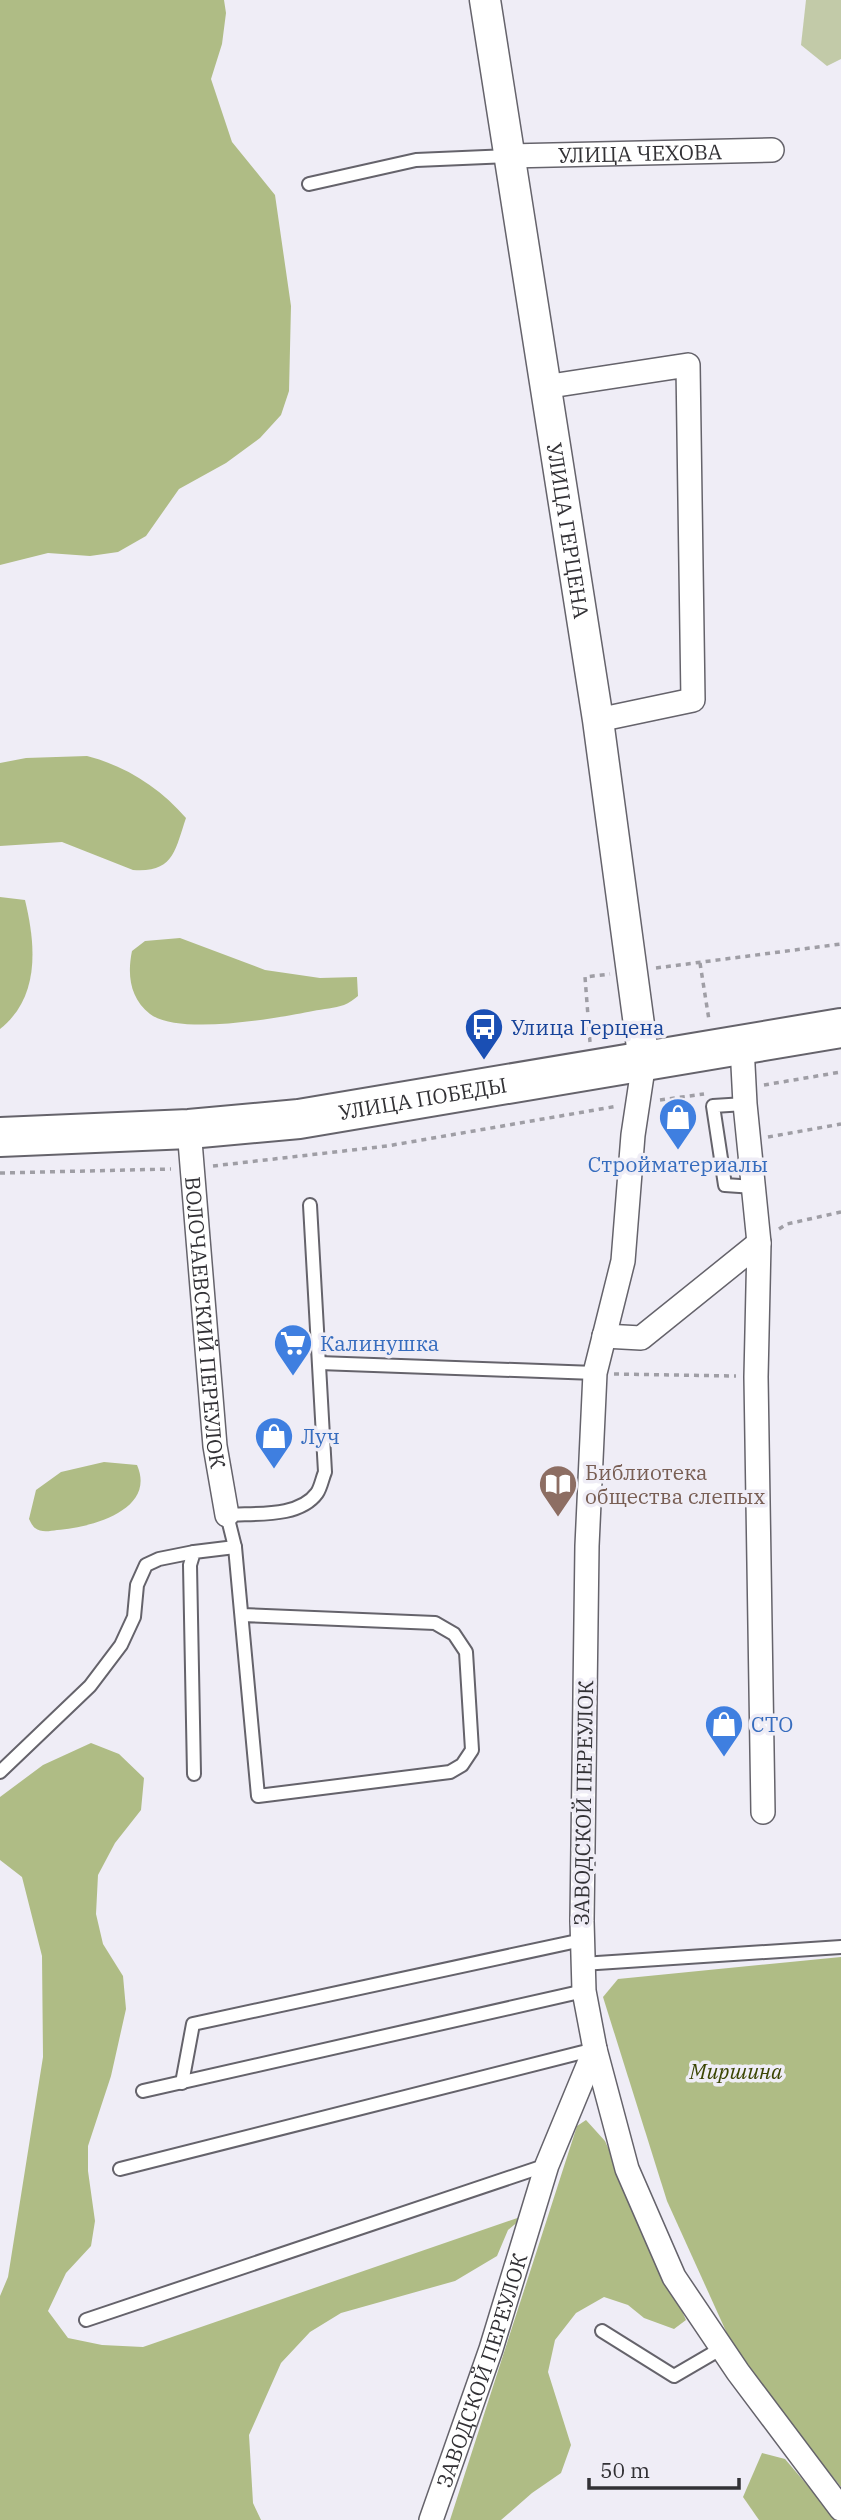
<svg xmlns="http://www.w3.org/2000/svg" width="841" height="2520" font-family="'IBM Plex Serif',serif">
  <style>
    .green { fill: #c2caa8 }
    .forest { fill: #afbc85 }
    .lines { fill: none; stroke-linecap: round; stroke-linejoin: round }
    .service-casing { stroke: #65636b; stroke-width: 16 }
    .minor-casing { stroke: #65636b; stroke-width: 26 }
    .tertiary-casing { stroke: #65636b; stroke-width: 33 }
    .trunk-casing { stroke: #65636b; stroke-width: 42 }
    .path { stroke: #9f9ea5; stroke-width: 3.5; stroke-dasharray: 5 5; stroke-linecap: butt }
    .service { stroke: #fff; stroke-width: 12 }
    .minor { stroke: #fff; stroke-width: 23 }
    .tertiary { stroke: #fff; stroke-width: 30 }
    .trunk { stroke: #fff; stroke-width: 38 }
    .labels { text-anchor: middle; dominant-baseline: central; stroke-width: 7; stroke-linejoin: round; paint-order: stroke }
    .street-label { font-size: 21px; fill: #323135; stroke: #efedf6 }
    .transit-label { font-size: 21px; fill: #164399; stroke: #efedf6; text-anchor: start }
    .shop-label { font-size: 21px; fill: #366cbe; stroke: #efedf6; text-anchor: start }
    .education-label { font-size: 21px; fill: #785e54; stroke: #efedf6; text-anchor: start }
    .park-label { font-size: 21px; font-style: italic; fill: #3a4402; stroke: #efedf6 }
  </style>
  <rect width="100%" height="100%" fill="#efedf6"/>
  <polygon class="green" points="806,0 841,0 841,59 827,66 801,45"/>
  <g class="forest">
    <polygon points="0,0 224,0 226,13 222,44 211,79 232,142 275,195 291,306 289,391 281,415 260,438 226,463 179,489 146,536 118,552 90,556 48,553 0,565"/>
    <path d="M87 756C126 766 160 788 186 818 175 850 174 873 133 870L62 842 0 846V763L26 758Z"/>
    <path d="M0 897 25 900C36 946 40 997 0 1029Z"/>
    <path d="M180 938 265 970 320 978 357 977 358 996C354 999 349 1003 344 1005 335 1008 323 1009 313 1011 277 1018 180 1036 150 1014 130 998 127 975 132 951L145 941Z"/>
    <path d="M104 1462 137 1465C157 1511 89 1528 57 1530 50 1531 41 1533 35 1528 33 1527 30 1521 29 1519L36 1490 61 1472Z"/>
    <polygon points="91,1743 119,1754 144,1778 141,1810 115,1843 98,1875 96,1914 103,1944 123,1976 126,2009 111,2076 88,2146 88,2171 95,2221 91,2246 66,2273 48,2311 68,2338 102,2345 143,2347 526,2215 508,2230 497,2256 455,2281 341,2313 310,2332 281,2363 249,2435 253,2503 261,2520 0,2520 0,2296 8,2277 43,2057 42,1956 22,1877 0,1860 0,1797 43,1765"/>
    <polygon points="841,1957 841,2487 739,2360 667,2201 603,1997 618,1979"/>
    <polygon points="586,2120 605,2141 686,2320 674,2329 644,2318 628,2305 604,2297 576,2313 555,2340 548,2372 571,2445 561,2473 532,2493 501,2520 450,2520 577,2126"/>
    <polygon points="762,2453 785,2459 837,2520 759,2520 743,2497"/>
  </g>
  <g class="lines">
    <g class="service-casing">
      <g id="service">
        <polyline points="309,184 416,160 509,156"/>
        <polyline points="745,1104 713,1106 725,1185 754,1187"/>
        <polyline points="319,1363 595,1373"/>
        <path d="M242 1615 435 1623 454 1634 466 1652 472 1750 462 1765 450 1772 258 1796 235 1547 227 1515C255 1513 299 1518 317 1493 321 1487 322 1479 325 1472L310 1205"/>
        <polyline points="0,1772 90,1686 121,1645 134,1617 137,1585 146,1565 159,1559 194,1552"/>
        <polyline points="194,1774 190,1565 194,1552 235,1547"/>
        <polyline points="582,1964 841,1947"/>
        <polyline points="182,2083 193,2024 582,1940"/>
        <polyline points="143,2091 584,1991"/>
        <polyline points="120,2169 595,2049"/>
        <polyline points="86,2320 547,2165"/>
        <polyline points="602,2331 674,2376 722,2348"/>
      </g>
    </g>
    <g class="minor-casing">
      <g id="minor">
        <path id="s1" d="M509 156 772 150"/>
        <polyline points="544,387 688,365 693,700 598,720"/>
        <polyline points="742,1046 745,1104 759,1243 756,1377 763,1812"/>
        <polyline points="644,1062 633,1135 623,1261 595,1373 587,1546 582,1921 584,1991 595,2049 627,2169 674,2277 738,2372 841,2509"/>
        <path id="s2" d="M189 1129 215 1446 227 1515"/>
        <polyline points="604,1336 641,1338 759,1243"/>
        <path id="s3" d="M431 2520 491 2349 547 2165 595 2049"/>
      </g>
    </g>
    <g class="tertiary-casing">
      <g id="tertiary">
        <path id="s4" d="M485 0 598 720 644 1062"/>
      </g>
    </g>
    <g class="trunk-casing">
      <g id="trunk">
        <path id="s5" d="M0 1137 189 1129 299 1119 841 1028"/>
      </g>
    </g>
    <g class="path">
      <polyline points="700,963 709,1020"/>
      <polyline points="656,968 841,944"/>
      <polyline points="590,1042 585,977 610,974"/>
      <polyline points="764,1085 841,1072"/>
      <polyline points="660,1100 704,1094"/>
      <polyline points="768,1137 841,1124"/>
      <polyline points="213,1166 387,1146 618,1106"/>
      <polyline points="0,1173 171,1169"/>
      <polyline points="779,1229 787,1224 841,1212"/>
      <polyline points="614,1374 736,1376"/>
    </g>
    <use href="#service" class="service"/>
    <use href="#minor" class="minor"/>
    <use href="#tertiary" class="tertiary"/>
    <use href="#trunk" class="trunk"/>
  </g>
  <defs>
    <g id="bus-pin" transform="scale(2.0125)"><path d="M0 17L-7.5 6A9.5 9.5 0 1 1 7.5 6Z" fill="#1a4fb4" stroke="#efedf6"/><path d="M-5-6H5V4H4V6H2V4H-2V6H-4V4H-5ZM-3.5-4V0h7V-4ZM-3.5 1.2v1.5H-2V1.2ZM2 1.2v1.5H3.5V1.2Z" fill="#fff"/></g>
    <g id="shop-pin" transform="scale(2.0125)"><path d="M0 17L-7.5 6A9.5 9.5 0 1 1 7.5 6Z" fill="#3f7fe0" stroke="#efedf6"/><path d="M-5-2.5h2.3a2.7 3.5 0 0 1 5.4 0H5L5.5 6h-11ZM-1.5-2.5h3a1.5 2.3 0 0 0-3 0Z" fill="#fff"/></g>
    <g id="supermarket-pin" transform="scale(2.0125)"><path d="M0 17L-7.5 6A9.5 9.5 0 1 1 7.5 6Z" fill="#3f7fe0" stroke="#efedf6"/><path d="M-6-5.5h2.5l.6 2H6L4.5 2H-2.5L-4.4-4H-6ZM-1.5 3.2a1.3 1.3 0 1 0 .1 0ZM3 3.2a1.3 1.3 0 1 0 .1 0Z" fill="#fff"/></g>
    <g id="library-pin" transform="scale(2.0125)"><path d="M0 17L-7.5 6A9.5 9.5 0 1 1 7.5 6Z" fill="#8d6e63" stroke="#efedf6"/><path d="M-6-4Q-3-5.5-.7-3.5V5Q-3 3-6 4ZM6-4Q3-5.5 .7-3.5V5Q3 3 6 4Z" fill="#fff"/></g>
  </defs>
  <g fill-rule="evenodd">
    <use href="#bus-pin" x="484" y="1027"/>
    <use href="#shop-pin" x="678" y="1117"/>
    <use href="#supermarket-pin" x="293" y="1343"/>
    <use href="#shop-pin" x="274" y="1436"/>
    <use href="#library-pin" x="558" y="1484"/>
    <use href="#shop-pin" x="724" y="1724"/>
  </g>
  <g class="labels">
    <g class="street-label">
      <text stroke="none"><textPath href="#s1" startOffset="131">УЛИЦА ЧЕХОВА</textPath></text>
      <text stroke="none"><textPath href="#s4" startOffset="537">УЛИЦА ГЕРЦЕНА</textPath></text>
      <text stroke="none"><textPath href="#s5" startOffset="425">УЛИЦА ПОБЕДЫ</textPath></text>
      <text stroke="none"><textPath href="#s2" startOffset="194">ВОЛОЧАЕВСКИЙ ПЕРЕУЛОК</textPath></text>
      <text transform="translate(583 1803) rotate(-89)">ЗАВОДСКОЙ ПЕРЕУЛОК</text>
      <text stroke="none"><textPath href="#s3" startOffset="158">ЗАВОДСКОЙ ПЕРЕУЛОК</textPath></text>
    </g>
    <g class="transit-label">
      <text x="511" y="1027">Улица Герцена</text>
    </g>
    <g class="shop-label">
      <text x="678" y="1164" text-anchor="middle">Стройматериалы</text>
      <text x="320" y="1343">Калинушка</text>
      <text x="301" y="1436">Луч</text>
      <text x="751" y="1724">СТО</text>
    </g>
    <g class="education-label">
      <text x="585" y="1472">Библиотека<tspan x="585" dy="24">общества слепых</tspan></text>
    </g>
    <g class="park-label">
      <text x="736" y="2071">Миршина</text>
    </g>
  </g>
  <path d="M589 2478v10h150v-10" fill="none" stroke="#323135" stroke-width="3.5"/>
  <text x="600" y="2478" font-size="21" fill="#323135" stroke="#efedf6" stroke-width="5" paint-order="stroke">50 m</text>
</svg>
